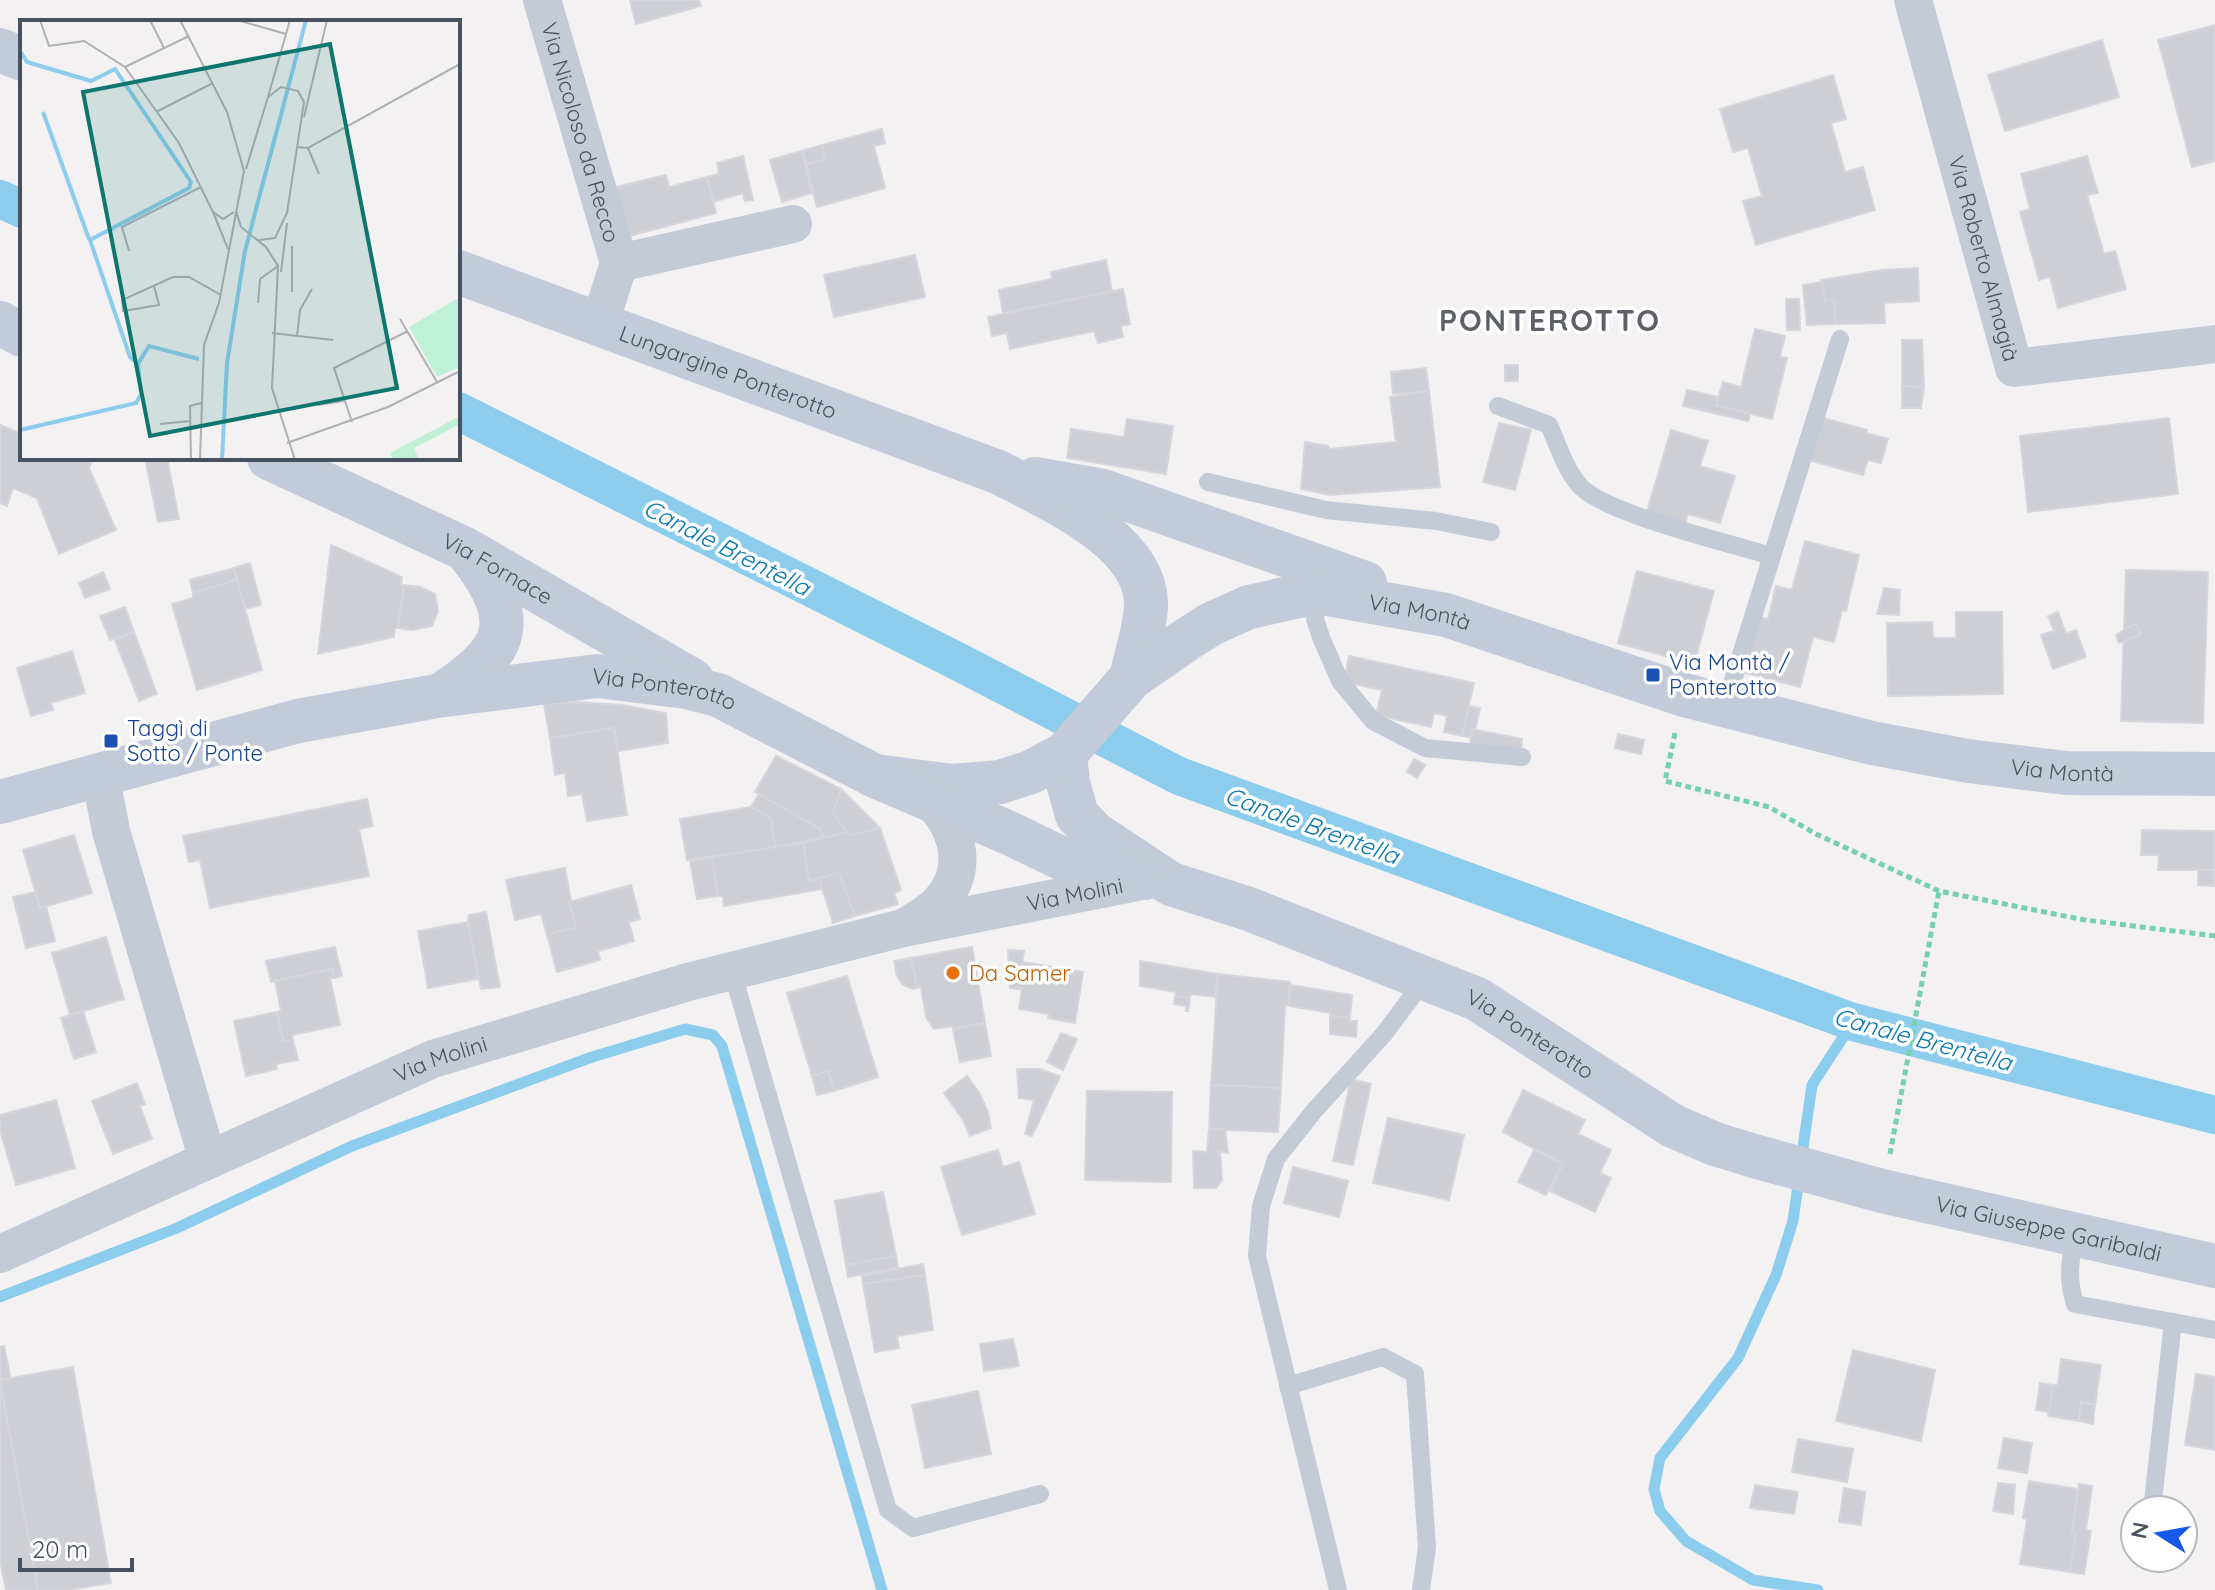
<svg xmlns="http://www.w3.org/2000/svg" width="2215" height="1590" font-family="Quicksand,sans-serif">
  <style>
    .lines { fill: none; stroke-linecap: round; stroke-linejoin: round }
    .stream { stroke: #8ccdee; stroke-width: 11 }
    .canal { stroke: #8ccdee; stroke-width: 38 }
    .building { fill: #cdcfd5; stroke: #d5d6dc; stroke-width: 2 }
    .path { stroke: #76cfaf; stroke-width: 5; stroke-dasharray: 6 4; stroke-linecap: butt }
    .lane { stroke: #c4cbd6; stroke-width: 18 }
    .street { stroke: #c4cbd6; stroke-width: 38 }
    .secondary { stroke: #c3cbda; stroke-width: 44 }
    .transit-dot { fill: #1a4fb4; stroke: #fff; stroke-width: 3 }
    .food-dot { fill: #e8710a; stroke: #fff; stroke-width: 3 }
    .labels { text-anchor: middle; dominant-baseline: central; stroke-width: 7; stroke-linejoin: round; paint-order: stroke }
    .street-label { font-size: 22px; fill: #48515f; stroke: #fff }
    .transit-label { font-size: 22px; fill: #164399; stroke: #fff; text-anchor: start }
    .food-label { font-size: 22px; fill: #c56008; stroke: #fff; text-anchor: start }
    .water-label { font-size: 24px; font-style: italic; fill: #0a79b0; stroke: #fff }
    .district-label { font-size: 30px; font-weight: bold; letter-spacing: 2px; fill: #5d6066; stroke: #fff }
    .inset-river { fill: none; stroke: #8ccdee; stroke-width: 4 }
    .inset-road { fill: none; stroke: #afb1b7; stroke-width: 2 }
    .view { fill: #0f766e; fill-opacity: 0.15; stroke: #0f766e; stroke-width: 4 }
    .inset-edge { fill: none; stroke: #48515f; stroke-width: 4 }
  </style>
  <rect width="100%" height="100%" fill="#f3f1f1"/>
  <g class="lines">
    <g class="stream">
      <polyline points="1801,1161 1812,1085 1853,1022"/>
      <polyline points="1799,1178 1793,1221 1776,1275 1738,1358 1660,1458 1654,1489 1660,1511 1686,1541 1753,1580 1818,1590"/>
      <polyline points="0,1297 177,1228 352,1146 592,1057 685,1029 713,1035 722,1046 882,1590"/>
    </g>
    <g class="canal">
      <polyline points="0,199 22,209"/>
      <polyline points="458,411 951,658 1179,776 1853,1022 2215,1115"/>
    </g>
  </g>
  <g class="building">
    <polygon points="630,0 699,0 701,6 636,24"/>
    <polygon points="2215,25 2215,161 2192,167 2158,40"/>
    <polygon points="2102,40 2119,97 2005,131 1988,75"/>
    <polygon points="1833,75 1846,119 1831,123 1845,172 1863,167 1875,210 1756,245 1743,201 1762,196 1748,148 1733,152 1720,109"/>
    <polygon points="882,129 885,143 874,146 885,188 817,207 806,164 825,159 822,145"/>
    <polygon points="822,145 825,159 806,164 802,151"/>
    <polygon points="802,151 812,193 782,202 770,160"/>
    <polygon points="743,156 753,200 745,201 743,193 713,202 707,177 719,174 717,163"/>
    <polygon points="2087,156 2098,193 2087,195 2104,254 2115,251 2126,289 2058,308 2050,277 2039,280 2020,212 2030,209 2021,174"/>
    <polygon points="666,175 669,187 707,177 716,213 622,238 607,189"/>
    <polygon points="915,255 925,297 834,317 824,275"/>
    <polygon points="1106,260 1112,291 1003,313 999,290 1052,279 1051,272"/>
    <polygon points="1918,268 1919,301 1884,303 1885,323 1835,324 1834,300 1825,301 1821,280 1882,270"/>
    <polygon points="1822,282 1825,301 1834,300 1835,324 1807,325 1803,285"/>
    <polygon points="1123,289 1130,324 1121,326 1123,337 1098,343 1094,331 1010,349 1007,333 992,336 988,317"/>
    <polygon points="1786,299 1799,299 1800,330 1787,330"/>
    <polygon points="1755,329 1785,336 1780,357 1787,358 1772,419 1716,405 1723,382 1741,387"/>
    <polygon points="1902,340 1922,340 1924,387 1902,386"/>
    <rect x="1505" y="365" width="13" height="16"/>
    <polygon points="1426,368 1429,391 1393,394 1391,372"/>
    <polygon points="1902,386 1924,387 1921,408 1902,408"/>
    <polygon points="1687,390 1718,397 1716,405 1750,414 1748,421 1683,406"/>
    <polygon points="1429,391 1440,487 1330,495 1301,489 1305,442 1328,446 1329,449 1396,442 1390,397"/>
    <polygon points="1820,417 1867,430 1866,433 1888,439 1881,463 1868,460 1863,475 1808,460"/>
    <polygon points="2169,418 2178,494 2028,512 2020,436"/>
    <polygon points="1127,419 1173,426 1166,474 1067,458 1071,429 1124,437"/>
    <polygon points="1499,423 1531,430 1515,490 1483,482"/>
    <polygon points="0,425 22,434 22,458 79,458 91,463 89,468 116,530 59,554 37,498 13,488 7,506 0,503"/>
    <polygon points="1671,430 1708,441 1700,466 1735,476 1720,523 1688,514 1684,527 1646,515"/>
    <polygon points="145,458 167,458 179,519 158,522"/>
    <polygon points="1805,541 1859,555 1846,611 1842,610 1834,642 1813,637 1800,687 1746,673 1760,617 1768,619 1776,586 1792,590"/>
    <polygon points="331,545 402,577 401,585 404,585 398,628 395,628 394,637 318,654"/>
    <polygon points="250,563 261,605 245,609 234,568"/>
    <polygon points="234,568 237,580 193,593 190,580"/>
    <polygon points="2126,570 2208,572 2203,723 2121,721"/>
    <polygon points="1637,571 1714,591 1694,664 1618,643"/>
    <polygon points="103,572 110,589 85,598 79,583"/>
    <polygon points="237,580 262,670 197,690 172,604 193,598 193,593"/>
    <polygon points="404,585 420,587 435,594 438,611 432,626 413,630 398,628"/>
    <polygon points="1884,588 1900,590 1899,615 1877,614"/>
    <polygon points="125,607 134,632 110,640 100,616"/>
    <polygon points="1956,612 2002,612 2003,694 1888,696 1887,623 1932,622 1933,638 1956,638"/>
    <polygon points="2058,612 2066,634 2076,630 2086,657 2053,669 2041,635 2054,631 2048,616"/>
    <polygon points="2136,623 2140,635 2119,643 2116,635"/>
    <polygon points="134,632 157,694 139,701 115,640"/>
    <polygon points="72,651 85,693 51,703 53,710 31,716 17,668"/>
    <polygon points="1349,656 1474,683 1462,736 1444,732 1447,716 1434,713 1431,727 1376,715 1382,690 1344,682"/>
    <polygon points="576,702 622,705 666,713 668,743 618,751 614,728 550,738 544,704"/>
    <polygon points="1469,706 1480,708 1475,731 1472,729 1470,737 1462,736"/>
    <polygon points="614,728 627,815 587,821 582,794 568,796 565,773 555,775 550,738"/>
    <polygon points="1472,729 1522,739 1521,754 1470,746"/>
    <polygon points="1618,734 1644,740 1641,754 1615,748"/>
    <polygon points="776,756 841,789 833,813 847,832 823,838 820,829 755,792"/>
    <polygon points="1414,759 1425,765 1417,778 1407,772"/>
    <polygon points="841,789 880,828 850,835 850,832 847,832 833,813"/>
    <polygon points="759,794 820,829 823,838 775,847 771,818 751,807"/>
    <polygon points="367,799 373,826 359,829 369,876 210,908 200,860 189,862 183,836"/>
    <polygon points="751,807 771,818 775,847 687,860 680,819"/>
    <polygon points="880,828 901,890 894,893 898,904 855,916 839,873 809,881 803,843 847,832 850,832 850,835"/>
    <polygon points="2142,830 2215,831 2214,870 2158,870 2159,855 2141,855"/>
    <polygon points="74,835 92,893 40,908 23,850"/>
    <polygon points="803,843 809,881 819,878 822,889 724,906 723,896 718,896 712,857"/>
    <polygon points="712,857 718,896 697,899 690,861"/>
    <polygon points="565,868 576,927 547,935 541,914 515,920 506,880"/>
    <polygon points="2198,870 2214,870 2214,886 2198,885"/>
    <polygon points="839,873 855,916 833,923 819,878"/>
    <polygon points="631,885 640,919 629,922 634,941 598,951 600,960 557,972 547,935 576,927 569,902"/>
    <polygon points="35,892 40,908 46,906 55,941 26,948 13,897"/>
    <polygon points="486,912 500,987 481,989 468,922 469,915"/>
    <polygon points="468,922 478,979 428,988 418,931"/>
    <polygon points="106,937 124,999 70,1015 52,953"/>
    <polygon points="335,947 342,976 334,978 332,969 271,982 266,961"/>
    <polygon points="972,947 985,1023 953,1029 952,1026 934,1029 926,1017 921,987 917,988 911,958"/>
    <polygon points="1008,950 1024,951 1018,989 1010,988"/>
    <polygon points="911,958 917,988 913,989 903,985 897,976 894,961"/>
    <polygon points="1140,961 1218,974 1215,997 1191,994 1190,998 1175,996 1176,992 1140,986"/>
    <polygon points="1023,962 1083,972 1075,1023 1048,1018 1049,1014 1019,1009 1022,989 1018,989"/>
    <polygon points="332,969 334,978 330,978 340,1025 292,1035 293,1040 283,1042 277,1012 281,1011 275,981"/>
    <polygon points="1218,974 1290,982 1289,1006 1285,1005 1281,1088 1211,1085"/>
    <polygon points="847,976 878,1077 834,1091 828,1071 812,1076 787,993"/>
    <polygon points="1290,985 1352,995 1350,1018 1330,1016 1331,1013 1289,1006"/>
    <polygon points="1175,996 1190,998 1188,1011 1186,1011 1186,1006 1174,1004"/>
    <polygon points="83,1011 96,1052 74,1059 61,1018"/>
    <polygon points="277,1012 283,1042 293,1040 298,1060 276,1064 277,1069 246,1076 234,1021"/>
    <polygon points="1330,1016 1350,1018 1350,1021 1357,1021 1356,1037 1330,1034"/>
    <polygon points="985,1023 991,1056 960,1062 953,1029"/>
    <polygon points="1061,1033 1077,1039 1063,1070 1047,1062"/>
    <polygon points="1017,1069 1040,1069 1060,1076 1032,1136 1025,1134 1034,1100 1019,1098"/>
    <polygon points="828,1071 834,1091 817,1095 812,1076"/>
    <polygon points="967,1076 980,1094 988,1112 991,1128 970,1136 963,1120 944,1093"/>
    <polygon points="1351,1079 1371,1084 1353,1165 1333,1161"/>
    <polygon points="137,1083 145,1104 140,1106 152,1139 113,1154 92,1101"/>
    <polygon points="1211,1085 1281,1088 1278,1132 1209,1129"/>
    <polygon points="1523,1090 1585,1120 1578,1134 1611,1150 1600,1173 1611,1178 1595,1212 1550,1191 1563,1164 1503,1132"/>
    <polygon points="1087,1091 1172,1092 1171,1182 1085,1180"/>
    <polygon points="56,1100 75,1168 16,1185 0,1130 0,1115"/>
    <polygon points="1388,1118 1464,1135 1449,1200 1373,1183"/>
    <polygon points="1209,1129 1225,1130 1228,1153 1220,1151 1222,1180 1216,1188 1194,1188 1193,1151 1207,1152"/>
    <polygon points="998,1150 1003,1167 1019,1162 1035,1214 962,1235 941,1167"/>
    <polygon points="1534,1150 1563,1164 1546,1195 1518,1182"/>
    <polygon points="1293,1167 1348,1181 1339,1217 1284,1203"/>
    <polygon points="883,1192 896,1256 846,1265 835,1201"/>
    <polygon points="896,1256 898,1268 848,1277 846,1265"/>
    <polygon points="923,1264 925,1275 863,1284 862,1276"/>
    <polygon points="925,1275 933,1330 897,1336 899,1348 875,1352 863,1284"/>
    <polygon points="1013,1339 1019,1366 984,1371 980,1344"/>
    <polygon points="4,1346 11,1379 0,1380 0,1347"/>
    <polygon points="1853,1350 1935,1370 1921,1441 1836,1421"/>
    <polygon points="2061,1359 2101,1365 2095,1405 2081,1402 2079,1421 2048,1416 2053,1385 2058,1385"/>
    <polygon points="73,1367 111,1583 68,1590 38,1590 0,1380"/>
    <polygon points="2196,1374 2215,1377 2215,1450 2185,1445"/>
    <polygon points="0,1382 38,1590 6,1590 0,1561"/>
    <polygon points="2040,1383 2053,1385 2049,1412 2036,1410"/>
    <polygon points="978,1391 991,1454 925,1468 912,1405"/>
    <polygon points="2081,1402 2095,1405 2093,1424 2079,1421"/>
    <polygon points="2004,1438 2032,1443 2027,1473 1998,1468"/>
    <polygon points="1798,1439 1853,1449 1847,1482 1792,1472"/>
    <polygon points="2029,1481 2078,1489 2072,1533 2076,1534 2070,1572 2020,1564 2027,1519 2023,1518"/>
    <polygon points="1998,1483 2015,1485 2013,1514 1993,1511"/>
    <polygon points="2079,1484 2092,1486 2086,1530 2091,1531 2084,1574 2070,1572 2076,1534 2072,1533"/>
    <polygon points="1755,1485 1798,1492 1794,1514 1750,1508"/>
    <polygon points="1844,1488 1865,1492 1861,1525 1839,1522"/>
  </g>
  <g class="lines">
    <g class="path">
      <polyline points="1675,733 1665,781 1769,807 1816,834 1939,891 2085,920 2215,936"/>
      <polyline points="1890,1154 1939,891"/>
    </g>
    <g class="lane">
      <path d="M1498 406 1549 425C1558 445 1565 469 1580 486 1606 514 1730 543 1771 556"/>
      <polyline points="1208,482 1326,510 1436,521 1491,532"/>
      <polyline points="1317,592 1315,619 1322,640 1340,681 1373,721 1425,748 1522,757"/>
      <polyline points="1725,706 1840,339"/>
      <polyline points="732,971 888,1510 913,1528 1040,1494"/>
      <path d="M2075 1235C2070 1260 2067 1279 2075 1304L2215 1330"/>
      <polyline points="1288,1386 1383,1357 1415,1374 1427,1547 1421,1590"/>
      <polyline points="2152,1510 2173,1322"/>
      <polyline points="1338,1590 1257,1256 1261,1206 1276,1159 1314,1111 1384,1034 1425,979"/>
    </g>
    <g class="street">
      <path id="s1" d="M542 0 619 263 599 326"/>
      <path id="s2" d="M1913 0 2014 368 2215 344"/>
      <polyline points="619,263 793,224"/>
      <polyline points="100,773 111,831 204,1147 210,1159"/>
      <path id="s3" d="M929 799C958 827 970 869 940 902 930 913 917 920 903 928L1147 880"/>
      <path id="s4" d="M0 1254 433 1059 688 982 903 928"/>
    </g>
    <g class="secondary">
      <polyline points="0,50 22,59"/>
      <path id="s5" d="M458 272 998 472C1047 498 1148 540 1146 606 1145 629 1136 655 1131 678"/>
      <polyline points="0,323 22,335"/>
      <path id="s6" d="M269 458 465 549 692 680"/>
      <polyline points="1035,479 1103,491 1365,583"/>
      <path d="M442 694C510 651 521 620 469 554"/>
      <path id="s7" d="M1065 754 1068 783 1077 815 1094 833 1171 884 1249 909 1477 999 1673 1126 1715 1144 1754 1156 1882 1191 2215 1266"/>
      <path id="s8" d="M875 776 952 786 1000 782 1031 772 1065 754 1131 678 1186 640 1211 624 1249 607 1317 592 1446 615 1684 695 1872 743 1968 761 2066 773 2215 774"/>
      <path id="s9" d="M0 802 298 721 437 696 597 676 686 687 718 695 875 776 1009 833 1067 861 1145 878"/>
    </g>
  </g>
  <g class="transit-dot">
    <rect x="1645" y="667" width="16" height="16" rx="4"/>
    <rect x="103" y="733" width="16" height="16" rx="4"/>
  </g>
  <circle class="food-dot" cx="953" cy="973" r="8"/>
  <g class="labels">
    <g class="street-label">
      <text stroke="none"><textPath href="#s1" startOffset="138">Via Nicoloso da Recco</textPath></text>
      <text stroke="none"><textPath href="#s2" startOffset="268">Via Roberto Almagià</textPath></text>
      <text stroke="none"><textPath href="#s5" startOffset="288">Lungargine Ponterotto</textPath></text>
      <text stroke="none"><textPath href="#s6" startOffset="254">Via Fornace</textPath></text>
      <text stroke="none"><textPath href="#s8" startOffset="610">Via Montà</textPath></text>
      <text stroke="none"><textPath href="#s9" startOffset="680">Via Ponterotto</textPath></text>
      <text stroke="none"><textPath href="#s8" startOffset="1274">Via Montà</textPath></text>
      <text stroke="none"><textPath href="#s3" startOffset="336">Via Molini</textPath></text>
      <text stroke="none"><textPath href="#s7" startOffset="570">Via Ponterotto</textPath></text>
      <text stroke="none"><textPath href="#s4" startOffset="482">Via Molini</textPath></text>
      <text stroke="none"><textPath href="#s7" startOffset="1130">Via Giuseppe Garibaldi</textPath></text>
    </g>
    <g class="transit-label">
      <text x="1669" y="662">Via Montà /<tspan x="1669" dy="25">Ponterotto</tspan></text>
      <text x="127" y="728">Taggì di<tspan x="127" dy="25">Sotto / Ponte</tspan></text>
    </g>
    <g class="food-label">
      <text x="969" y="973">Da Samer</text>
    </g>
    <g class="water-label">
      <text transform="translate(727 547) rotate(27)">Canale Brentella</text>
      <text transform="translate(1312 825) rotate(20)">Canale Brentella</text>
      <text transform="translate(1923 1039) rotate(15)">Canale Brentella</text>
    </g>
    <g class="district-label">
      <text x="1550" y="320">PONTEROTTO</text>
    </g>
  </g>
  <g transform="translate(20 20)">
    <rect width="440" height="440" fill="#f3f1f1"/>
    <path d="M440 277V347L417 357 389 307ZM440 396V404L394 428 399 440H373L370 433Z" fill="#bff1d8"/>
    <path class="inset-river" d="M0 31 7 42 71 61 95 49 171 162 169 168 70 220 110 337 118 344M23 92 69 219M0 410 116 383 121 374 118 344 129 326 179 339M202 440 207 343 225 231 286 0"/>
    <path class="inset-road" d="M20 0 29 26 64 21 105 47 159 123 193 192M130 0 144 28M160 0 207 92 224 151 199 283 184 325 180 440M217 0 266 14M105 47 169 16M248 77 270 0M136 92 193 63M284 97 307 0M277 127 288 128 440 44M288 128 299 154M226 149 248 77 261 67 278 71 284 82 267 193 255 218 239 220M216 191 221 207 246 227 258 246 252 368 275 440M272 226V272M208 229 193 192 203 199 214 192M109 231 102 207 181 167M261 252 267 203M134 266 139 285 103 291 102 280 153 257H169L201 275M238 283 240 259 258 246M380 299 417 362M252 313 313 320M277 316 280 290 292 269M298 385 324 381M332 402 314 348 388 311M140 404 170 401M267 423 368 387 440 351M171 440 170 386 181 383"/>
    <path class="view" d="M310 24 377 368 130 416 63 72Z"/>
    <rect width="440" height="440" class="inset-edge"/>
  </g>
  <g transform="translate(2159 1534) rotate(281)"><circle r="38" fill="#ffffff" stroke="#b6b9bf" stroke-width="2"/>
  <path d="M0-6L14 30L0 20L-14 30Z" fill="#1658e8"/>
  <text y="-12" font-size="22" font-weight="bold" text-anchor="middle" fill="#48515f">N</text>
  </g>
  <path d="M20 1558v12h112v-12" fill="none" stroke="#48515f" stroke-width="4"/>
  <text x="32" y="1558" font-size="24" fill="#48515f" stroke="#ffffff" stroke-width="6" paint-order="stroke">20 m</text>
</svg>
